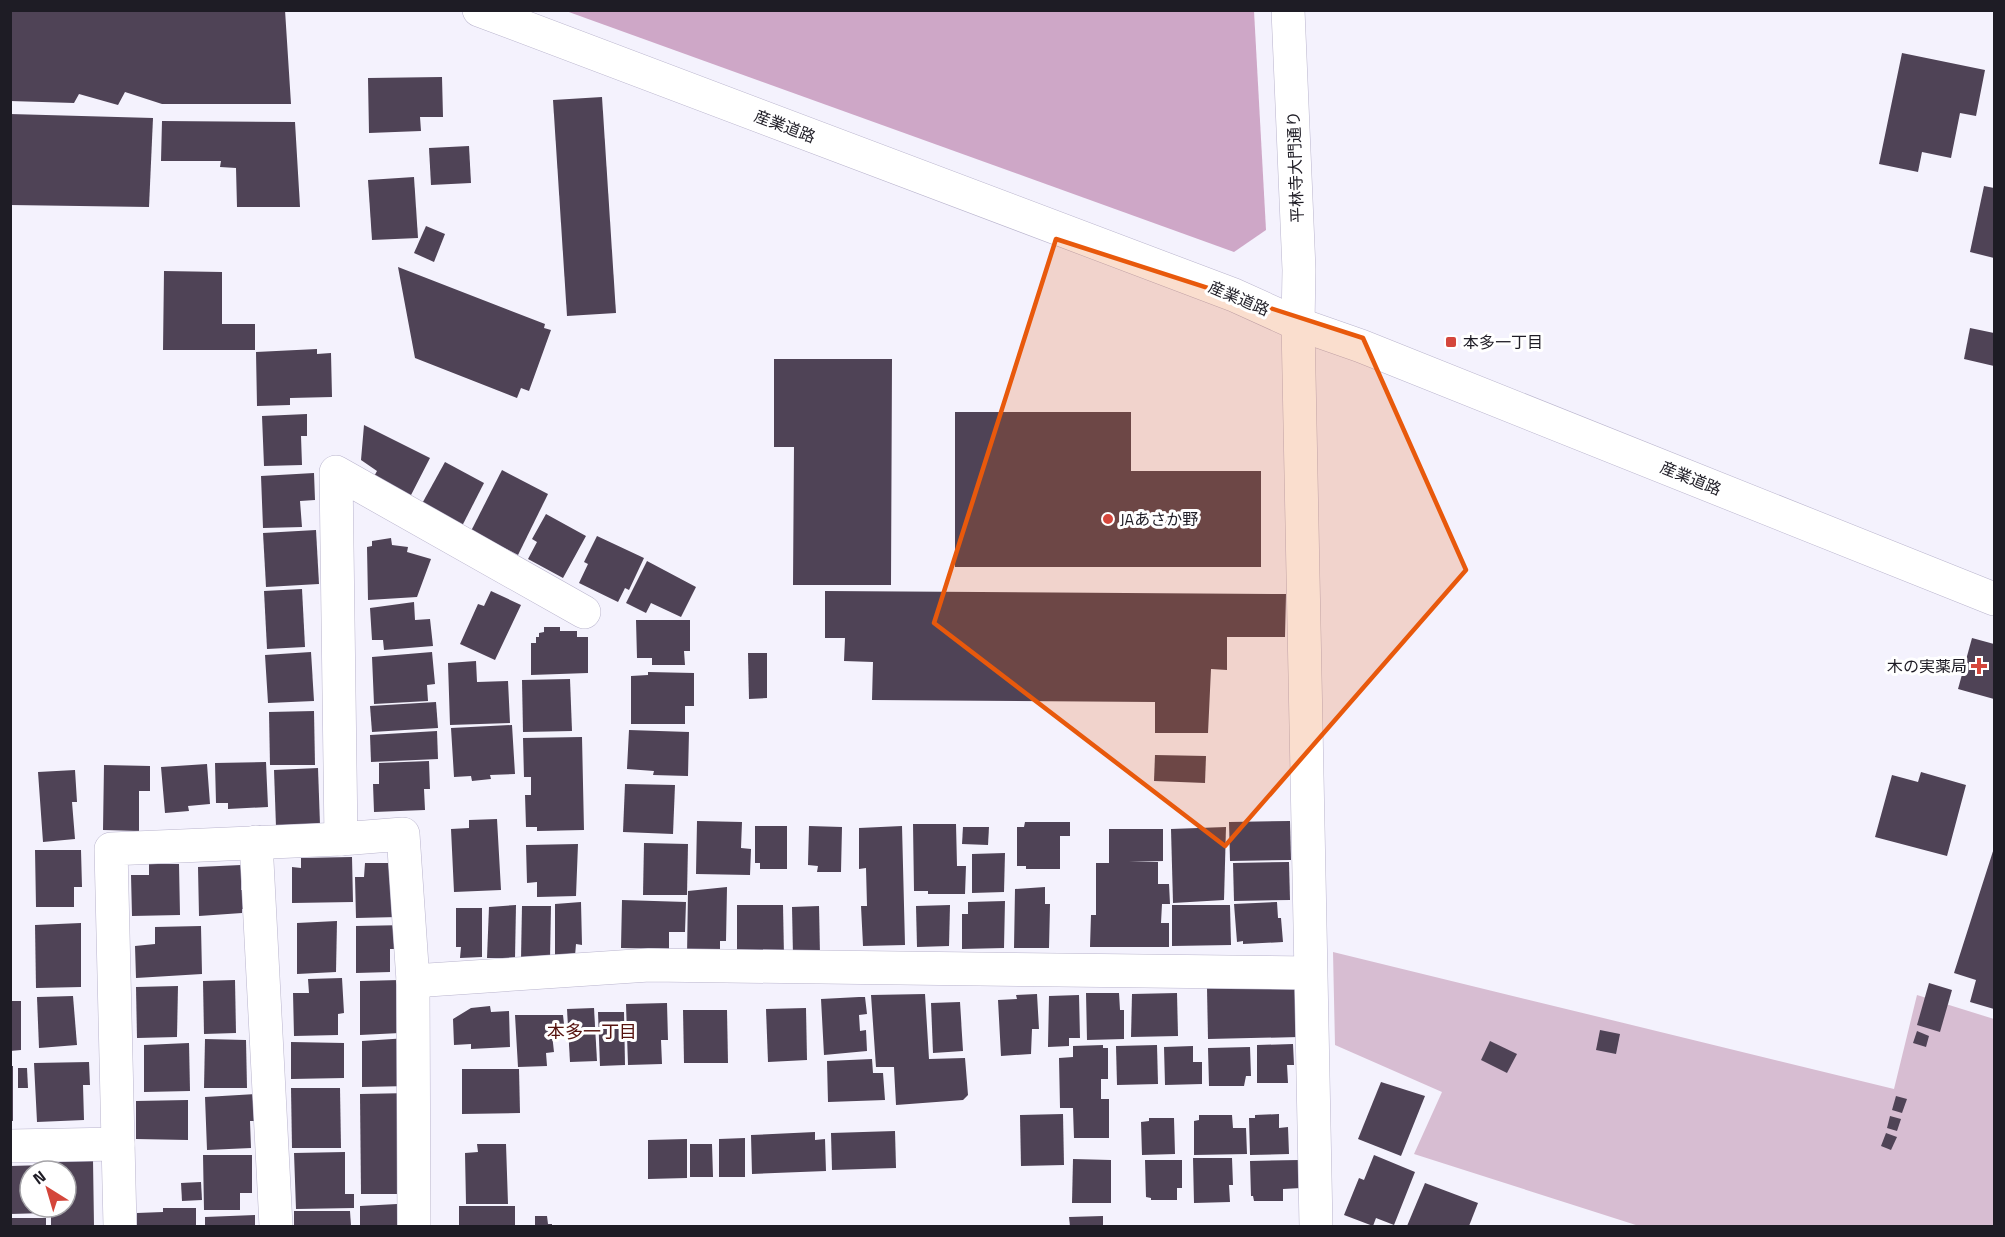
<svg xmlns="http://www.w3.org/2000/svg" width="2005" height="1237" font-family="'Titillium Web','Noto Sans JP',sans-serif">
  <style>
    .green { fill: #d7bdd2 }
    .forest { fill: #cea7c7 }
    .building { fill: #4f4356 }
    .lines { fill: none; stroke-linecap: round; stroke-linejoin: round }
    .minor-casing { stroke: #b9b4cd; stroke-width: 34 }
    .tertiary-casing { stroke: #b9b4cd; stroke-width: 34 }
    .minor { stroke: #fff; stroke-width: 33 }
    .tertiary { stroke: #fff; stroke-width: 33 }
    .marked { fill: #e8590c; fill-opacity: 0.2; stroke: #e8590c; stroke-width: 4.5; stroke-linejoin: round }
    .poi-dot { fill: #d4463b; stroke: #fff; stroke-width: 2 }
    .labels { text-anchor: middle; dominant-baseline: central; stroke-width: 6; stroke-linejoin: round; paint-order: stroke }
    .street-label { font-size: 16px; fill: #1e1c25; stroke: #fff }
    .poi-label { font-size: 16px; fill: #1e1c25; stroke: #fff; text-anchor: start }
    .neighbourhood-label { font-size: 18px; fill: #56120e; stroke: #fff }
  </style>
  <rect width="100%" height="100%" fill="#f4f2fd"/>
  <polygon class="green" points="1333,952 1894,1089 1917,995 1994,1019 1994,1226 1639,1226 1414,1154 1442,1092 1335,1045"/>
  <polygon class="forest" points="566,11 1254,11 1266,230 1234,252"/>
  <g class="building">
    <polygon points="10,10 285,10 291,104 162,104 125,92 118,105 79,94 74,103 10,101"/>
    <polygon points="1902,53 1985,70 1976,116 1960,113 1951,158 1922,152 1918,172 1879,164"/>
    <polygon points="442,77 443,117 420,117 421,131 369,133 368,78"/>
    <polygon points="602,97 616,313 567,316 553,100"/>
    <polygon points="10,114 153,118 149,207 10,205"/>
    <polygon points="162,121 295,122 300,207 237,207 236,168 220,167 221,161 161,161"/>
    <polygon points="469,146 471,183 431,185 429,148"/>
    <polygon points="414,177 418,238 372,240 368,180"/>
    <polygon points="1984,186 1994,188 1994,258 1970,252"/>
    <polygon points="426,226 445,234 434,262 414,253"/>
    <polygon points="398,267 545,324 544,328 551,330 529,391 521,388 517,398 415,358"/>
    <polygon points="164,271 222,272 222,324 255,324 255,350 163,350"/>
    <polygon points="1970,328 1994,333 1994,366 1964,359"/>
    <polygon points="317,349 317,354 331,353 332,397 290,398 290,405 257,406 256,352"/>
    <polygon points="774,359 892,359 891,585 793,585 794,447 774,447"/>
    <polygon points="955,412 1131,412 1131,471 1261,471 1261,567 955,567"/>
    <polygon points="307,414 307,436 301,436 302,465 264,466 262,416"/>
    <polygon points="364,425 430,458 409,499 372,480 377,471 361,460"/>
    <polygon points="445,462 484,483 459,532 419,509"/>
    <polygon points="502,470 548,494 518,555 471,531"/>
    <polygon points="314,473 315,500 300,501 302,527 263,528 261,476"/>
    <polygon points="546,514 586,536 563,578 528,559 537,542 532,539"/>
    <polygon points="316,530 319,584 266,587 263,533"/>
    <polygon points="597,536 644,558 629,590 625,588 618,602 579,583 588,564 584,562"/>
    <polygon points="391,538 392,545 408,547 407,552 431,559 417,597 368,600 367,547 372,546 372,541"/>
    <polygon points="647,561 696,587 681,617 651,603 646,613 626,603"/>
    <polygon points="302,589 305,647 267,649 264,591"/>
    <polygon points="491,591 521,605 495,660 460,644 478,604 484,606"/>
    <polygon points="825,591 1286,594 1285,637 1227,637 1227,670 1211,669 1208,733 1155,733 1155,702 872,700 873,662 844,661 845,638 825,638"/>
    <polygon points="414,602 415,620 430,619 433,646 384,650 383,640 372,640 370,608"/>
    <polygon points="636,620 690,620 690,651 684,651 685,665 652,665 652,658 637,658"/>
    <polygon points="544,627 560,627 560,631 577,631 577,637 588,637 588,673 531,675 531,643 536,643 536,637 539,637 539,633 544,632"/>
    <polygon points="1972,638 1994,644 1994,699 1958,689"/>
    <polygon points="311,652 314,701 268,703 265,655"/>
    <polygon points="432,652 435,684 427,685 428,701 374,704 372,657"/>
    <polygon points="748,653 767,653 767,698 749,699"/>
    <polygon points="476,661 477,682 508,681 510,723 450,725 448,663"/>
    <polygon points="648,672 694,673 694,706 685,706 685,724 631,724 631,676 648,675"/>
    <polygon points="570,679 572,731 523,732 522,680"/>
    <polygon points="436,702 438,728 372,732 370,706"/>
    <polygon points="314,711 315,765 270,765 269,712"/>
    <polygon points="512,725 515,774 490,775 491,779 472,781 471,776 454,777 451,728"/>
    <polygon points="629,730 689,732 688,776 653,775 654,771 627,769"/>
    <polygon points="437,731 438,759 371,762 370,735"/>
    <polygon points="582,737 584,830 537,831 537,827 526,827 525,795 531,795 531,777 524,777 523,738"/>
    <polygon points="1155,755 1206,756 1205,783 1154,781"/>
    <polygon points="429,761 430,789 424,789 425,810 374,812 373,784 379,784 379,763"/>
    <polygon points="266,762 268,807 228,809 228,803 216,803 215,763"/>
    <polygon points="207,764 210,804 188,806 189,811 165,813 161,767"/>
    <polygon points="104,765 150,766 150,791 139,791 139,831 103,830"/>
    <polygon points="318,768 320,825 276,827 274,770"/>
    <polygon points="75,770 77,802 72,802 75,839 43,842 38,772"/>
    <polygon points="1921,772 1966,785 1947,856 1875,837 1892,775 1918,782"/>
    <polygon points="625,784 675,785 673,834 623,832"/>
    <polygon points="497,819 501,890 454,892 451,829 469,828 469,820"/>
    <polygon points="697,821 742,822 741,848 751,849 750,875 696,874"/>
    <polygon points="1290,821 1291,860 1230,861 1229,822"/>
    <polygon points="1025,822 1070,822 1070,836 1060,836 1060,869 1026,869 1026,866 1017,866 1017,827 1024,827"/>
    <polygon points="913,824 956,824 957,866 966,866 965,894 928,894 928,891 914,891"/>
    <polygon points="755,826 787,826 787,869 760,869 760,863 755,863"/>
    <polygon points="809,826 842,827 841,872 817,872 818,866 808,865"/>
    <polygon points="902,826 905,945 863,946 861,906 867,906 866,868 859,869 859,828"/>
    <polygon points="963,827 989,827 988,845 962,844"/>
    <polygon points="1226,827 1224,900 1173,903 1171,829"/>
    <polygon points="1109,829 1163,829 1163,861 1129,862 1158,862 1158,884 1169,884 1170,904 1162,904 1161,923 1169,923 1169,947 1090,947 1091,915 1096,915 1096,863 1109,863"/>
    <polygon points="644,843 688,844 687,895 643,895"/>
    <polygon points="578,844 576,896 537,897 537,882 527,883 526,845"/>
    <polygon points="1994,848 1994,1009 1970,1002 1976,980 1954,973"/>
    <polygon points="35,850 81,850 82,887 74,887 74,907 36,907"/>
    <polygon points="1005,853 1004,892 972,893 972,854"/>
    <polygon points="352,857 353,902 292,903 292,867 301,868 301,858"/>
    <polygon points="1289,862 1290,900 1234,901 1233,863"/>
    <polygon points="365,863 396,863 398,917 356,918 355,877 364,877"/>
    <polygon points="149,864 179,864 180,915 132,916 131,875 149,875"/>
    <polygon points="241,865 241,890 247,890 247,909 242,909 242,913 199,916 198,867"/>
    <polygon points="727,887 726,941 720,941 720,957 687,956 688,891"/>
    <polygon points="1045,887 1045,904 1050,904 1049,948 1014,948 1015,889"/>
    <polygon points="622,900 686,902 685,932 669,932 669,949 621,948"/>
    <polygon points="1005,901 1004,948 962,949 962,914 968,914 968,902"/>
    <polygon points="581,902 582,945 576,944 575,956 555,957 555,904"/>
    <polygon points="1277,902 1278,918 1281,918 1283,942 1243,944 1243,941 1237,942 1234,904"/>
    <polygon points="516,905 515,958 487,958 489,907"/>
    <polygon points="737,905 783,905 784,957 737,957"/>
    <polygon points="950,905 949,946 917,947 916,906"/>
    <polygon points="1172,905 1230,905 1231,945 1172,946"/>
    <polygon points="522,906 551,906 550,959 521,959"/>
    <polygon points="819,906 820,955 793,956 792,907"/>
    <polygon points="456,908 482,908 482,957 460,958 461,947 456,947"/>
    <polygon points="337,921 336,972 297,974 297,923"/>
    <polygon points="81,923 81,987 36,988 35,925"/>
    <polygon points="407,925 407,949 390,949 390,972 356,973 356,926"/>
    <polygon points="201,926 202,974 136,978 135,946 155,944 155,927"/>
    <polygon points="342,978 344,1013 338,1014 338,1035 294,1036 293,993 309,993 308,979"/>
    <polygon points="235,980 236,1033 204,1034 203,981"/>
    <polygon points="400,980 400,1033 360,1035 360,981"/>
    <polygon points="1929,983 1952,990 1940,1032 1917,1025"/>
    <polygon points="1293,985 1298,992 1299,1037 1208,1039 1207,988"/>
    <polygon points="178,986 177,1037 137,1038 136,987"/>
    <polygon points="1086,993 1119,993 1120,1010 1124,1010 1124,1039 1087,1040"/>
    <polygon points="1177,993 1178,1036 1131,1037 1132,994"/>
    <polygon points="925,994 929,1059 965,1058 968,1095 963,1100 896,1105 894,1067 876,1067 871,995"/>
    <polygon points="1037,994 1039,1029 1032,1029 1031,1054 1001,1056 998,1000 1017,999 1016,995"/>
    <polygon points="1079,995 1080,1038 1069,1038 1069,1046 1048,1047 1049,996"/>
    <polygon points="73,996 77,1045 39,1048 37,997"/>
    <polygon points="859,997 865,997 867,1014 859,1015 860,1031 866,1030 867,1051 824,1055 821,999"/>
    <polygon points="10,1001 21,1001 21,1050 10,1051"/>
    <polygon points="960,1002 963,1051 933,1053 931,1003"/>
    <polygon points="667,1003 668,1040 661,1040 662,1064 628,1065 626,1004"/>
    <polygon points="490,1006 491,1012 509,1011 510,1047 471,1049 471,1044 454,1045 453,1019 471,1008"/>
    <polygon points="594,1008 597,1061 570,1062 567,1009"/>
    <polygon points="806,1008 807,1060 768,1062 766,1009"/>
    <polygon points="683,1010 727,1010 728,1063 684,1063"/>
    <polygon points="598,1012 624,1012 625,1065 600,1066"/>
    <polygon points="515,1015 563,1015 565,1033 552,1034 554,1052 546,1053 547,1066 518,1067"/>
    <polygon points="1600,1030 1620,1034 1616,1054 1596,1050"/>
    <polygon points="1917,1031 1929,1036 1926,1047 1913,1043"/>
    <polygon points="408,1038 409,1086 362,1087 362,1041"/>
    <polygon points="205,1039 246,1040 247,1088 204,1088"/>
    <polygon points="1490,1041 1517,1054 1507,1073 1481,1060"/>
    <polygon points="291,1042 344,1043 344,1078 291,1079"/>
    <polygon points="189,1043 190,1091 144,1092 144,1045"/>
    <polygon points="1293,1044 1294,1065 1287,1065 1288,1083 1257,1083 1257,1045"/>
    <polygon points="1103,1045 1103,1048 1108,1048 1108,1079 1101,1079 1101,1099 1109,1099 1109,1138 1074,1138 1073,1108 1060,1108 1059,1058 1073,1057 1073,1046"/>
    <polygon points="1157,1045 1158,1084 1117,1085 1116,1046"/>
    <polygon points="1193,1046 1193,1062 1202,1062 1202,1084 1165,1085 1164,1047"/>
    <polygon points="1250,1047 1251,1076 1246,1076 1244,1086 1209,1086 1208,1048"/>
    <polygon points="872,1059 873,1073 883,1073 885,1100 828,1102 827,1061"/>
    <polygon points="89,1062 90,1085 83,1085 84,1120 37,1122 34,1063"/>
    <rect x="10" y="1066" width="3" height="55"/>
    <polygon points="18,1068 27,1068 28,1088 18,1088"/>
    <polygon points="462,1069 519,1069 520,1113 462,1114"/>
    <polygon points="1381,1082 1425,1096 1401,1156 1358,1139"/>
    <polygon points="291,1088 340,1088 341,1148 292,1148"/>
    <polygon points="410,1093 401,1194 361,1194 360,1094"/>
    <polygon points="256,1094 257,1121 250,1121 251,1148 207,1150 205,1097"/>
    <polygon points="1896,1096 1907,1099 1902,1113 1892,1110"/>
    <polygon points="188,1100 188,1140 136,1139 136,1101"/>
    <polygon points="1063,1114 1064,1165 1021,1166 1020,1115"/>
    <polygon points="1279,1114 1279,1128 1288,1127 1289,1154 1250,1155 1249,1118 1255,1118 1255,1115"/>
    <polygon points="1199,1115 1232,1115 1233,1128 1246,1128 1247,1154 1194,1155 1194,1121 1199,1120"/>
    <polygon points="1890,1116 1901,1119 1897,1131 1887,1128"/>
    <polygon points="1149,1118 1174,1118 1175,1154 1142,1155 1141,1122 1149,1121"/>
    <polygon points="895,1131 896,1168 832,1170 831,1133"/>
    <polygon points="815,1132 815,1140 825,1139 826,1171 752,1174 751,1135"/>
    <polygon points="1886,1133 1897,1137 1891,1150 1881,1146"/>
    <polygon points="745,1138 745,1177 719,1177 719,1139"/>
    <polygon points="687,1139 687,1178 648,1179 648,1140"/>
    <polygon points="477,1144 506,1144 508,1204 466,1204 465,1153 478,1152"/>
    <polygon points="690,1144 712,1144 713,1177 690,1177"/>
    <polygon points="345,1152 345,1194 354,1194 354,1208 296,1209 294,1153"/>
    <polygon points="203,1155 252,1155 252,1193 240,1193 240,1210 204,1210"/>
    <polygon points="1374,1155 1415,1172 1394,1225 1376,1218 1373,1226 1344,1215 1359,1178 1364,1180"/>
    <polygon points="1193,1158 1232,1158 1233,1185 1229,1185 1230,1202 1194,1203"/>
    <polygon points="1073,1159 1111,1160 1111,1203 1072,1203"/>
    <polygon points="93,1160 94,1226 51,1226 51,1207 66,1207 66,1171 51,1171 51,1161"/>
    <polygon points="1145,1160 1182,1160 1182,1188 1177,1188 1177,1200 1151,1200 1151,1198 1146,1197"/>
    <polygon points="1300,1160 1301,1188 1283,1189 1283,1201 1254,1201 1253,1196 1251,1196 1250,1161"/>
    <polygon points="46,1165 46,1171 30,1171 30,1207 46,1207 46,1213 10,1214 10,1166"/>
    <polygon points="201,1182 202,1200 182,1201 181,1183"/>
    <polygon points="1425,1183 1478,1203 1469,1226 1407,1226"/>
    <polygon points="397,1204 397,1226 360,1226 360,1206"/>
    <rect x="459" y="1206" width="56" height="20"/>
    <polygon points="163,1208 196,1208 196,1226 137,1226 137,1213 163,1212"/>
    <polygon points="294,1211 350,1211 351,1226 294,1226"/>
    <polygon points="255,1215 255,1226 205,1226 205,1217"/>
    <polygon points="535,1216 547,1216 548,1224 552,1224 552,1226 535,1226"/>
    <polygon points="1103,1216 1103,1226 1070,1226 1069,1217"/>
    <rect x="10" y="1218" width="36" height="8"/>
  </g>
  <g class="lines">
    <g class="minor-casing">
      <g id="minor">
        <polyline points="1298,324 1316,1226"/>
        <polyline points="256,842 276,1226"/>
        <polyline points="413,981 649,965 1310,973"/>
        <polyline points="10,1146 118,1144"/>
        <polyline points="120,1226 111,849 341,839"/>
        <polyline points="414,1226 413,981 403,834 341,839 336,472 584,612"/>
      </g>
    </g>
    <g class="tertiary-casing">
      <g id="tertiary">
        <polyline points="479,10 1234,295 1298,324 1361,346 1994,599"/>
        <polyline points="1288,10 1299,270 1298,324"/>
      </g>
    </g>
    <use href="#minor" class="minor"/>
    <use href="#tertiary" class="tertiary"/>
  </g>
  <path class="marked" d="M1056 239 1363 338 1466 570 1225 846 934 623Z"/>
  <g class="poi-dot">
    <rect x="1445" y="336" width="12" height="12" rx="3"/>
    <circle cx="1108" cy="519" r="6"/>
    <path d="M1976 657h6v6h6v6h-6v6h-6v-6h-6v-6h6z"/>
  </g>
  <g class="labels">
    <g class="street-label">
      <text transform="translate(785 126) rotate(21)">産業道路</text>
      <text transform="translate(1295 167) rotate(-92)">平林寺大門通り</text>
      <text transform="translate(1239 298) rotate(23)">産業道路</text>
      <text transform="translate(1691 478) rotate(22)">産業道路</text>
    </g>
    <g class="poi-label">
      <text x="1463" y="342">本多一丁目</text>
      <text x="1120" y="519">JAあさか野</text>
      <text x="1967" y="666" text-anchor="end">木の実薬局</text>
    </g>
    <g class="neighbourhood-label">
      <text x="592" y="1031">本多一丁目</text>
    </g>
  </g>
  <rect width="2005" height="1237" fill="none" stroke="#1e1c25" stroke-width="24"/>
  <g transform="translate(48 1189) rotate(323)"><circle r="28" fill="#ffffff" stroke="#a5a4a8" stroke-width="1.5"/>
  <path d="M0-4.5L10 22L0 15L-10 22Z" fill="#d4463b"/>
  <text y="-9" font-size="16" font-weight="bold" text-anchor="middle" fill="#1e1c25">N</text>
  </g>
</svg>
